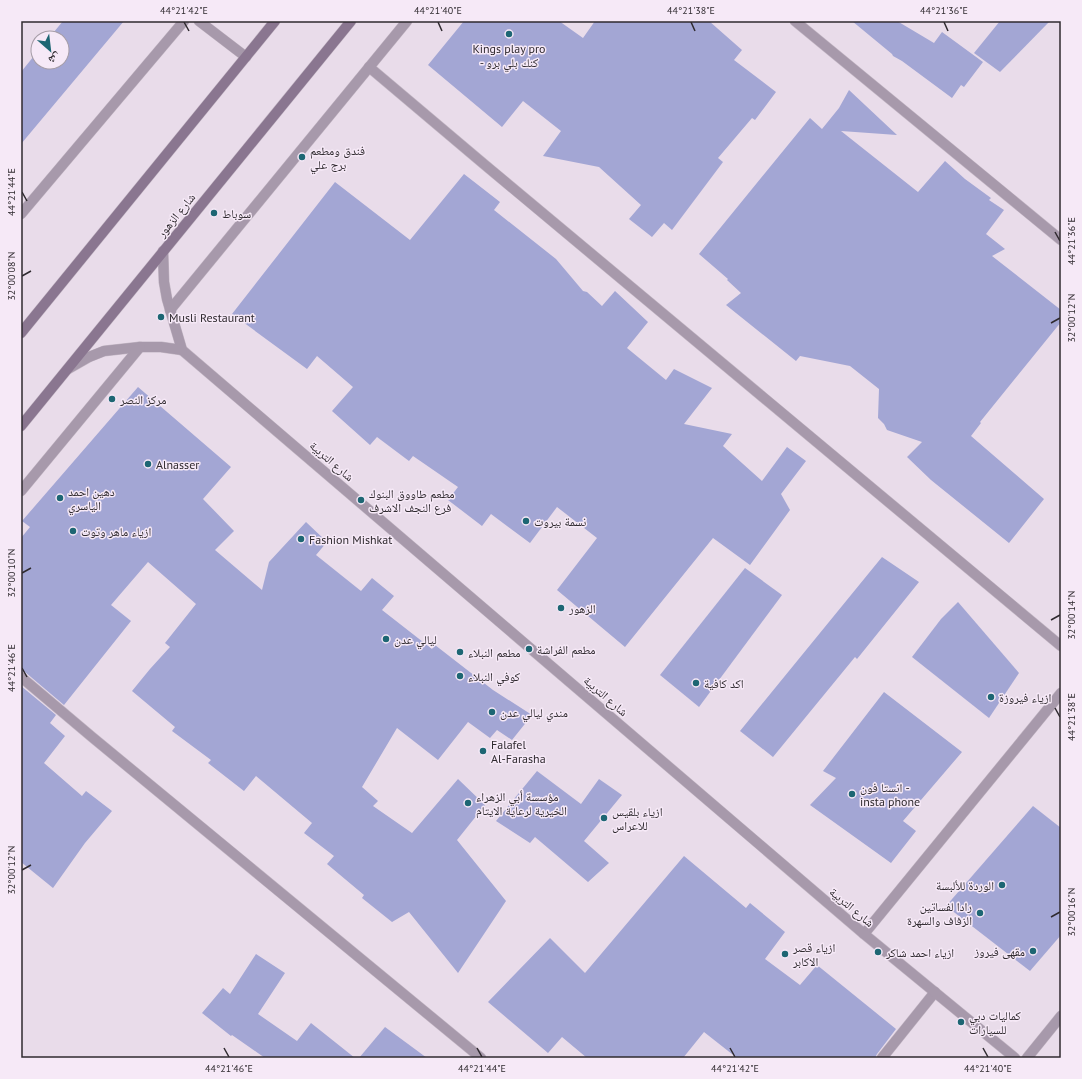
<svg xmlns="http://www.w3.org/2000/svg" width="1082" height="1079" font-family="'PT Sans','Noto Naskh Arabic',sans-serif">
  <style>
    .building { fill: #a3a6d4 }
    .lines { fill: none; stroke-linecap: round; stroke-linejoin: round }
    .minor-casing { stroke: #c4b8c5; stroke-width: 11 }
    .tertiary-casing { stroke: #c4b8c5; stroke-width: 11 }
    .secondary-casing { stroke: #c4b8c5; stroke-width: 11 }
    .minor { stroke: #a799ab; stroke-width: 10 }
    .tertiary { stroke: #a799ab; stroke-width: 10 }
    .secondary { stroke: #8a7690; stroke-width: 10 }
    .ticks { fill: none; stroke: #2f2a2f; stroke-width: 1.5 }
    .poi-dot { fill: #1d6673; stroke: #f6e9f7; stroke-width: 1.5 }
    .labels { text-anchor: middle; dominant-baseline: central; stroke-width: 3; stroke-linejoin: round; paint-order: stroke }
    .poi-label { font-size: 12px; fill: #2f2a2f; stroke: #f6e9f7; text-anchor: start }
    .street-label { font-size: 12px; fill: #2f2a2f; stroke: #f6e9f7 }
    .neatline { fill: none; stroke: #2f2a2f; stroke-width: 1.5 }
    .ticks-label { font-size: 10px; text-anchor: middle; fill: #2f2a2f }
  </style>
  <rect width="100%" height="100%" fill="#e9dcea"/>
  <g class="building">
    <polygon points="63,21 124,21 21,144 21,72 38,51 38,62 62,62 62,38 49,38"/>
    <polygon points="464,21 559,21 583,38 595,21 709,21 742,50 734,60 776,92 755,120 752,118 718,158 723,162 672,230 664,223 652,237 629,219 641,205 599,167 543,156 561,131 523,101 502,127 428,65"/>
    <polygon points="852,21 897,21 934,43 942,32 983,62 964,87 961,85 952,98 902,61 893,56 892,54"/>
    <polygon points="1000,21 1050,21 1000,72 974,53"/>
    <polygon points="849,90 897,135 841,131 918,192 945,161 965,179 991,198 989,200 1004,210 986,234 1005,249 992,256 1061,310 1061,322 980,422 981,423 971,436 1044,499 1009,543 931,480 907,457 922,442 887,430 884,424 878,418 879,389 850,366 800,356 796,361 726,305 741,293 727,280 728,279 699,254 810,118 822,129 839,108"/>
    <polygon points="464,174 500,202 494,210 556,259 583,291 587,292 602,306 615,291 648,322 627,348 666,380 674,369 712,388 684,424 732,434 723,446 762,481 787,447 806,461 781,494 790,510 750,565 713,538 625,647 557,590 597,538 557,507 530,543 491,514 482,526 448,500 458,487 413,456 409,461 377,437 370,445 332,411 353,387 317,356 307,369 232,314 335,182 410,240"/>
    <polygon points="138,387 231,467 203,499 234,531 215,550 262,590 269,562 306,522 327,542 316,555 361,591 372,578 394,596 382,610 432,649 435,645 493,690 532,715 512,740 497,730 490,738 468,722 438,760 397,728 362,787 378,801 373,806 412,833 458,779 485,805 457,840 506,901 458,973 409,912 392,922 362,898 364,895 327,864 334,856 304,833 312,823 256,776 244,791 208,763 211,760 172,731 175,727 132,691 150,669 170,647 165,643 196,604 148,562 111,605 131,621 64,705 25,672 21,671 21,538 30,527 22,521"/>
    <polygon points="882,557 919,582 857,659 855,657 773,757 740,731"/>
    <polygon points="745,568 782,595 699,707 660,675"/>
    <polygon points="958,602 1019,673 989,718 912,657 941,619"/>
    <polygon points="21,686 56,715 50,723 65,736 44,763 82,796 86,791 112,811 85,843 53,888 21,862"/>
    <polygon points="884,692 962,752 903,821 916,831 891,863 810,805 836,778 823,771"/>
    <polygon points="537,771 581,804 599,779 622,795 584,841 609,863 588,882 535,837 530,843 496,821"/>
    <polygon points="1033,806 1061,828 1061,935 1030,971 946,906"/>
    <polygon points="684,856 746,908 750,903 785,932 765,959 800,985 817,965 896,1029 877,1054 875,1058 737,1058 704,1032 683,1058 587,1058 562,1037 548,1053 488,1002 550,938 585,973"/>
    <polygon points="256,954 285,973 258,1014 297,1041 311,1023 355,1058 265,1058 232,1035 231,1036 202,1013 223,988 230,994"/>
    <polygon points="385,1027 427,1058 359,1058"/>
  </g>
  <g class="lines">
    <g class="minor-casing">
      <g id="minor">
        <polyline points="199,21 246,57"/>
        <polyline points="795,21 1061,240"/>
        <polyline points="369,67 485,165 1061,646"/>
        <polyline points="21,677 92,737 481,1058"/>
        <polyline points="864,934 1061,693"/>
        <polyline points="882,1058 935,992"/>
        <polyline points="1027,1058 1061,1016"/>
      </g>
    </g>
    <g class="tertiary-casing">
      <g id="tertiary">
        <polyline points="21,214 184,21"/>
        <polyline points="163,251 164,282 167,299 182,350 864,934 1015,1058"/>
        <polyline points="170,310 407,21"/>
        <polyline points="68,369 89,357 104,351 140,347 161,347 182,350"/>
        <polyline points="21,491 140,347"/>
      </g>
    </g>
    <g class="secondary-casing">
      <g id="secondary">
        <polyline points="21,333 275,21"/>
        <polyline points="21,426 351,21"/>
      </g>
    </g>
    <use href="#minor" class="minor"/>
    <use href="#tertiary" class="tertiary"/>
    <use href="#secondary" class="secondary"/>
  </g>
  <path class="ticks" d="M184 22 189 31M438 22 442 31M691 22 695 31M944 22 948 31M22 192 27 201M1055 232 1060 241M22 276 31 271M1051 323 1060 318M22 573 31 568M1051 620 1060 615M22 668 27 677M1055 708 1060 717M22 870 31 865M1051 917 1060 912M224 1048 229 1057M477 1048 482 1057M730 1048 735 1057M983 1048 988 1057"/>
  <g class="poi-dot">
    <circle cx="509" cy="34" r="4"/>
    <circle cx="302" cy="157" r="4"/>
    <circle cx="214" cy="213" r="4"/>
    <circle cx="161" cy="317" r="4"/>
    <circle cx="112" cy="399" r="4"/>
    <circle cx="148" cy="464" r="4"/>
    <circle cx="60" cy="498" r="4"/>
    <circle cx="361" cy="500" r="4"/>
    <circle cx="526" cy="521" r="4"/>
    <circle cx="73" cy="531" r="4"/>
    <circle cx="301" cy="539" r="4"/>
    <circle cx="561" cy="608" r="4"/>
    <circle cx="386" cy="639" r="4"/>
    <circle cx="529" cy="649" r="4"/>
    <circle cx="460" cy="652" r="4"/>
    <circle cx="460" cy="676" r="4"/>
    <circle cx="696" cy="683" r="4"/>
    <circle cx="991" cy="697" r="4"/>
    <circle cx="492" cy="712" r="4"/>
    <circle cx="483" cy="751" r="4"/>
    <circle cx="852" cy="794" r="4"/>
    <circle cx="468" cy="803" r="4"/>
    <circle cx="604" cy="818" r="4"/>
    <circle cx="1002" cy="885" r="4"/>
    <circle cx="980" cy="913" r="4"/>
    <circle cx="1033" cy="951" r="4"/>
    <circle cx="878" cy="952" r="4"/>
    <circle cx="785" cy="954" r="4"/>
    <circle cx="961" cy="1022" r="4"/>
  </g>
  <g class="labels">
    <g class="poi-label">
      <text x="509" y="48" text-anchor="middle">Kings play pro<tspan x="509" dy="14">- كنك بلي برو</tspan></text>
      <text x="310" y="150">فندق ومطعم<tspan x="310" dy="14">برج علي</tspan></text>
      <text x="222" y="213">سوباط</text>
      <text x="169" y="317">Musli Restaurant</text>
      <text x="120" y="399">مرکز النصر</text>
      <text x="156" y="464">Alnasser</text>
      <text x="68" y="491">دهين احمد<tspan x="68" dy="14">الياسري</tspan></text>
      <text x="369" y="493">مطعم طاووق البنوك<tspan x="369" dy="14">فرع النجف الاشرف</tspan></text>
      <text x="534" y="521">نسمة بيروت</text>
      <text x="81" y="531">ازياء ماهر وتوت</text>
      <text x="309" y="539">Fashion Mishkat</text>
      <text x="569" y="608">الزهور</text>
      <text x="394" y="639">ليالي عدن</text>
      <text x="537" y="649">مطعم الفراشة</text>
      <text x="468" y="652">مطعم النبلاء</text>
      <text x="468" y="676">كوفي النبلاء</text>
      <text x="704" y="683">اكد كافية</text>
      <text x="999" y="697">ازياء فيروزة</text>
      <text x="500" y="712">مندي ليالي عدن</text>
      <text x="491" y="744">Falafel<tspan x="491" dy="14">Al-Farasha</tspan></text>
      <text x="860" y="787">انستا فون -<tspan x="860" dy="14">insta phone</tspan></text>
      <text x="476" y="796">مؤسسة أبي الزهراء<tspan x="476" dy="14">الخيرية لرعاية الايتام</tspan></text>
      <text x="612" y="811">ازياء بلقيس<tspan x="612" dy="14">للاعراس</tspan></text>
      <text x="994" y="885" text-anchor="end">الوردة للألبسة</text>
      <text x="972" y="906" text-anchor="end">رادا لفساتين<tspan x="972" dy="14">الزفاف والسهرة</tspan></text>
      <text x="793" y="947">ازياء قصر<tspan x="793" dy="14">الاكابر</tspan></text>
      <text x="1025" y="951" text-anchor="end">مقهى فيروز</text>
      <text x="886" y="952">ازياء احمد شاكر</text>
      <text x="969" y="1015">كماليات دبي<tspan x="969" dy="14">للسيارات</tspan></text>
    </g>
    <g class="street-label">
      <text transform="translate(176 215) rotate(-51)">شارع الزهور</text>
      <text transform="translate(332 461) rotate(41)">شارع التربية</text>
      <text transform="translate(606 696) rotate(41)">شارع التربية</text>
      <text transform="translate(852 907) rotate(40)">شارع التربية</text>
    </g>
  </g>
  <rect width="1082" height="1079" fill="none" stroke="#f6e9f7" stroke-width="44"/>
  <g transform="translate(50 50) rotate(152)"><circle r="19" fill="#f6e9f7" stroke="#a69da7"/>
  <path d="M0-3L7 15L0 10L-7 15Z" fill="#1d6673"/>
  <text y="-6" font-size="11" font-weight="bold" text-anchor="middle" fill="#2f2a2f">ش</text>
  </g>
  <rect x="22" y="22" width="1038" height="1035" class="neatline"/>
  <g class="ticks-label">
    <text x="184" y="14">44°21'42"E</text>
    <text x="438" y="14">44°21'40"E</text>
    <text x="691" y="14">44°21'38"E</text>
    <text x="944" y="14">44°21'36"E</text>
    <text transform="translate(11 192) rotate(-90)" y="4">44°21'44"E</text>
    <text transform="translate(1071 241) rotate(-90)" y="4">44°21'36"E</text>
    <text transform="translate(11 276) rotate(-90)" y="4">32°00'08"N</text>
    <text transform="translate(1071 318) rotate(-90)" y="4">32°00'12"N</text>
    <text transform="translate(11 573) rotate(-90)" y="4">32°00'10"N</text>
    <text transform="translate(1071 615) rotate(-90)" y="4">32°00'14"N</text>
    <text transform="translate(11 668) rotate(-90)" y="4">44°21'46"E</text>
    <text transform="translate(1071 717) rotate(-90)" y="4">44°21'38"E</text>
    <text transform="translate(11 870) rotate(-90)" y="4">32°00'12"N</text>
    <text transform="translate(1071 912) rotate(-90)" y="4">32°00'16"N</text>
    <text x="229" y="1072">44°21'46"E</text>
    <text x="482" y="1072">44°21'44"E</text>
    <text x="735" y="1072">44°21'42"E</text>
    <text x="988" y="1072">44°21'40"E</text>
  </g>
</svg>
